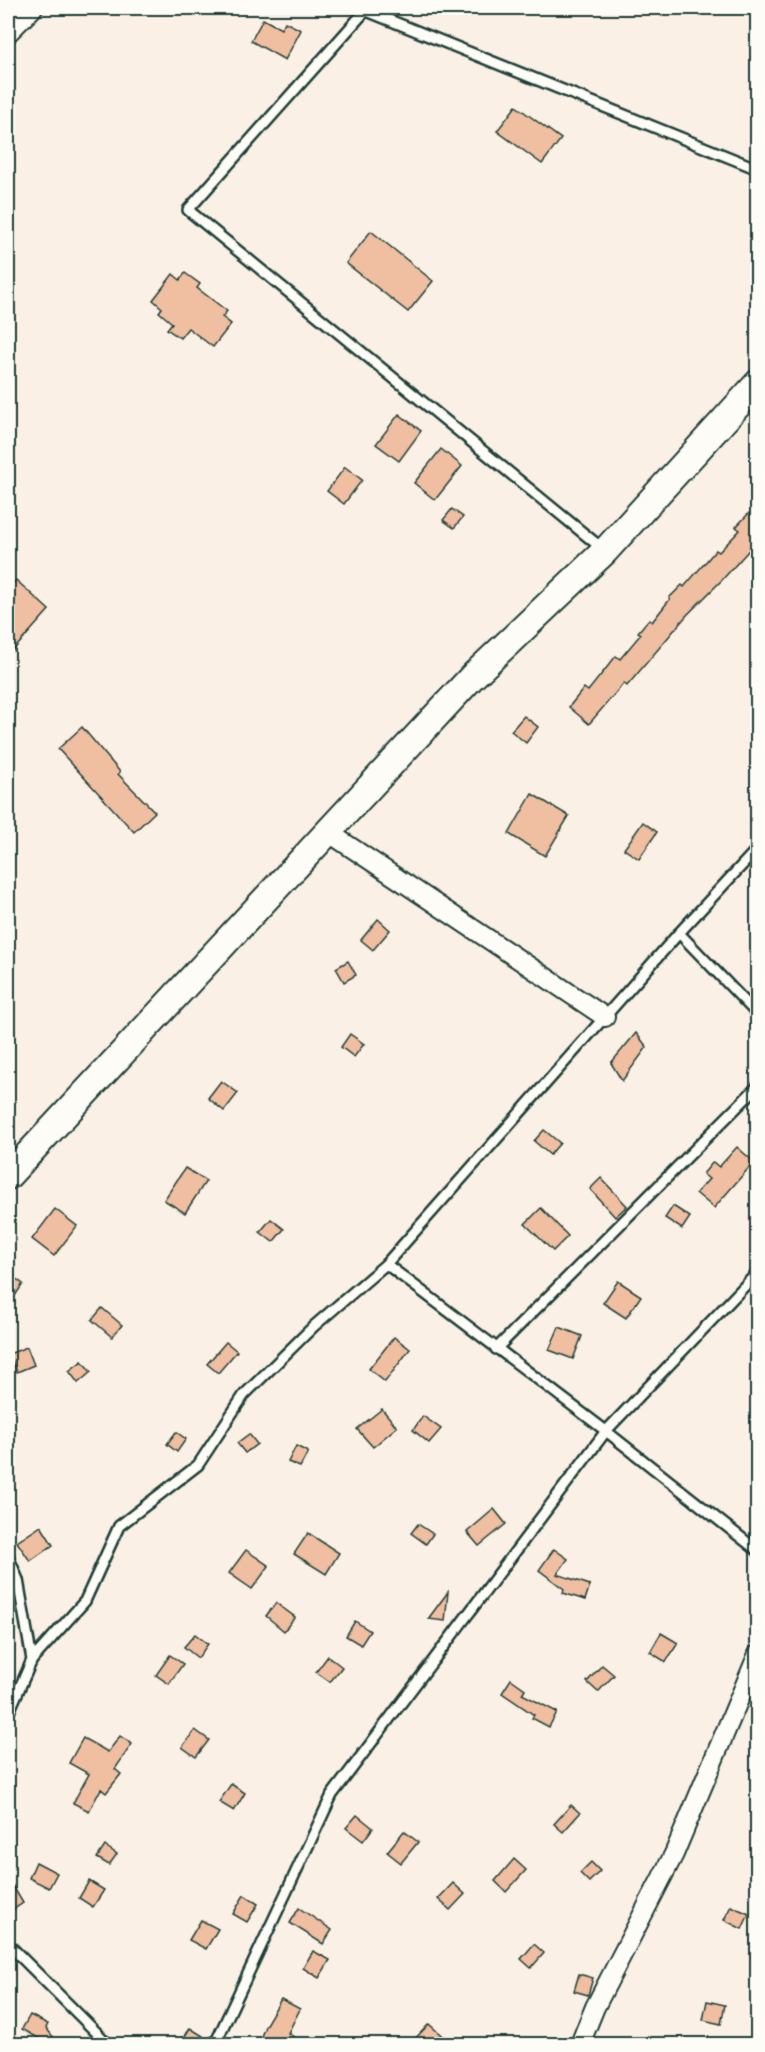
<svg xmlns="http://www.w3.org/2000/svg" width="765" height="2052" font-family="'Indie Flower',sans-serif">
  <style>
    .building { fill: #f0bea1; stroke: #1f3d34; stroke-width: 1.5 }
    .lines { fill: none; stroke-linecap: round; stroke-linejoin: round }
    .lane-casing { stroke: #1f3d34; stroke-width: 14 }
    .street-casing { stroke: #1f3d34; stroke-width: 22 }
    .secondary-casing { stroke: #1f3d34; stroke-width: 30 }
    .lane { stroke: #fdfcf7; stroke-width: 9 }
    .street { stroke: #fdfcf7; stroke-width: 18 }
    .secondary { stroke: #fdfcf7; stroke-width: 26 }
  </style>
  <rect width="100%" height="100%" fill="#faf0e6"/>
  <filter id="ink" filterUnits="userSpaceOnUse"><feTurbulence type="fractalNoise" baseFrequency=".0167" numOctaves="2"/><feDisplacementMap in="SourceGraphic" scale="12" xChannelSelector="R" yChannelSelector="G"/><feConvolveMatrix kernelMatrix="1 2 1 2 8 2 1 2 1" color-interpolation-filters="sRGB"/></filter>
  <g filter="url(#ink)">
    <g class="building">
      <polygon points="263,19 281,29 285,22 301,30 285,60 251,41"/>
      <polygon points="516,106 561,139 542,164 497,131"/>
      <polygon points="371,231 433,281 408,312 346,263"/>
      <polygon points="185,273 200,284 197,288 227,311 222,317 231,324 213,347 188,328 180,338 167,329 172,323 159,312 162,308 153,300 173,274 180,280"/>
      <polygon points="399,414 421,431 399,461 376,444"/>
      <polygon points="441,449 462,466 435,500 414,483"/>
      <polygon points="345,467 362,480 344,504 327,491"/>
      <polygon points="452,509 463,517 454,528 443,520"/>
      <polygon points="758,509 758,540 722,580 687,615 627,686 624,683 589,724 569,707 584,688 588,691 616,656 620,659 641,634 638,632 649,619 652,622 670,599 669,598 682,585 684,587 716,550 719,552 740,530 736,527 749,513 751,515"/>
      <polygon points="16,580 49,610 8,656 8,589"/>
      <polygon points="524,716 538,727 526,743 511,731"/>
      <polygon points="82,727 120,772 118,774 155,812 134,832 58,749"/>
      <polygon points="532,794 569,816 545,856 509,834"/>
      <polygon points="643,822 657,832 639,859 624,849"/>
      <polygon points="378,919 390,930 373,950 361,940"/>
      <polygon points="348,961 356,975 344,982 336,968"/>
      <polygon points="636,1033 647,1047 622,1081 611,1063"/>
      <polygon points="350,1034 364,1044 354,1057 341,1047"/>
      <polygon points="221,1081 238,1093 224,1111 208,1098"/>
      <polygon points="544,1130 560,1143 550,1155 534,1141"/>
      <polygon points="737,1147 754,1162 714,1208 696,1193 709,1179 703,1174 713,1162 719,1167"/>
      <polygon points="185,1168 206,1181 185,1213 164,1200"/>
      <polygon points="601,1178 627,1206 615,1217 590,1189"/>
      <polygon points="673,1206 690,1217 682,1229 665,1218"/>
      <polygon points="541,1208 568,1236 553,1251 525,1224"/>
      <polygon points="55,1209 77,1226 54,1256 32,1239"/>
      <polygon points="271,1219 284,1229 273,1242 260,1232"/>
      <polygon points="8,1273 23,1284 8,1306"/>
      <polygon points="618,1281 641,1296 626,1318 603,1303"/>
      <polygon points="102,1308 122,1325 112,1337 92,1320"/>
      <polygon points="559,1327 582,1336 573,1359 549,1350"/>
      <polygon points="394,1337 410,1349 385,1382 369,1369"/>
      <polygon points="226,1342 237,1351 218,1373 207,1364"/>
      <polygon points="27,1347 34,1365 17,1372 9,1354"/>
      <polygon points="82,1361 91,1372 78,1383 69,1371"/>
      <polygon points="382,1409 397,1427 373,1447 357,1429"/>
      <polygon points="423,1416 441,1429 429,1443 413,1430"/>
      <polygon points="176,1432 186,1439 177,1452 167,1444"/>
      <polygon points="249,1434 257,1444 245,1453 237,1443"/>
      <polygon points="296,1446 308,1452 300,1467 288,1462"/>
      <polygon points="494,1509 506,1524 479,1546 467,1532"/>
      <polygon points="418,1524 433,1534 426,1544 411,1533"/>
      <polygon points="41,1526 53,1545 30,1561 17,1542"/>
      <polygon points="308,1533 339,1553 326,1574 294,1554"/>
      <polygon points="554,1549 568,1559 557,1574 590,1585 585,1600 563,1593 564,1589 539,1570"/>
      <polygon points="246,1550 269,1566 252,1589 229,1573"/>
      <polygon points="448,1592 445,1621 428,1619"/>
      <polygon points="276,1603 295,1617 284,1631 266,1616"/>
      <polygon points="355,1621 370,1631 361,1645 346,1636"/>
      <polygon points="661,1633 678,1643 666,1662 650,1652"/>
      <polygon points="195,1634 208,1644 198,1658 184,1647"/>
      <polygon points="170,1655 183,1664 169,1684 156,1675"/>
      <polygon points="328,1656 342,1667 330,1682 316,1672"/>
      <polygon points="602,1665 614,1675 598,1692 587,1682"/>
      <polygon points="511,1679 525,1689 522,1694 557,1712 549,1727 532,1718 534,1715 502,1693"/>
      <polygon points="195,1730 209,1740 196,1757 182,1747"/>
      <polygon points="120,1736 132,1744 115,1769 121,1774 106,1793 101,1789 89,1811 73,1803 89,1774 69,1763 83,1738 108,1752"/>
      <polygon points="231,1784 245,1793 234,1811 219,1802"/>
      <polygon points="571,1805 580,1813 563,1832 554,1824"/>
      <polygon points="357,1815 373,1828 363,1841 346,1828"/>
      <polygon points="404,1831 418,1842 401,1863 387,1852"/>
      <polygon points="105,1846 117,1854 109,1865 97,1858"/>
      <polygon points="514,1859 526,1870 506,1892 495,1881"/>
      <polygon points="36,1862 57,1873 49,1888 29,1878"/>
      <polygon points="591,1862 600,1871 589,1882 580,1873"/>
      <polygon points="8,1878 23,1903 8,1913"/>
      <polygon points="89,1881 104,1890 93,1907 79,1898"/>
      <polygon points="453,1883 465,1894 450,1910 438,1899"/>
      <polygon points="244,1895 258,1904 247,1922 233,1914"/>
      <polygon points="731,1906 749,1914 742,1929 724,1920"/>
      <polygon points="299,1908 332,1930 323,1944 290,1923"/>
      <polygon points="201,1920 218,1929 206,1949 189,1940"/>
      <polygon points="534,1944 544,1953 531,1968 521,1959"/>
      <polygon points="313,1951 330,1960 319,1978 303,1968"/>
      <polygon points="579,1974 593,1978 588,1995 574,1991"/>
      <polygon points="281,1999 300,2009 288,2033 304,2044 268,2044 259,2042 265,2026"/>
      <polygon points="707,2001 725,2005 721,2024 703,2020"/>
      <polygon points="30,2015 48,2024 46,2028 59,2044 49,2044 22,2029"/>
      <polygon points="429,2024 451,2044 410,2044"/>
      <polygon points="190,2028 203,2036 198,2044 180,2044"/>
    </g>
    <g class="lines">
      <g class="lane-casing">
        <g id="lane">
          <polyline points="362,9 758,169"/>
          <polyline points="366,10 188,210 604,550"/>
          <polyline points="758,848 679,933 386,1264 606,1431 758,1551"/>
          <polyline points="679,933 758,1015"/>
          <polyline points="496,1349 758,1086"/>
          <polyline points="8,1556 18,1580 32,1660 8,1714"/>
          <polyline points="32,1660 85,1601 119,1526 198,1465 244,1395 314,1326 386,1264"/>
          <polyline points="8,1944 108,2044"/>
          <polyline points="215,2044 332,1795 606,1431 758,1272"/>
        </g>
      </g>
      <g class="street-casing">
        <g id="street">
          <polyline points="8,33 33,8"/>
          <polyline points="328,832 605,1017"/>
          <polyline points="580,2044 595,2007 674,1854 758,1654"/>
        </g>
      </g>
      <g class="secondary-casing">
        <polyline id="secondary" points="8,1176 472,677 605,551 758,383"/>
      </g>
      <use href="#lane" class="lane"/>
      <use href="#street" class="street"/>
      <use href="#secondary" class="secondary"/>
    </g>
  </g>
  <rect width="765" height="2052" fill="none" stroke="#fdfcf7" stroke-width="30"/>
  <rect x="15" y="15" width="735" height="2022" fill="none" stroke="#1f3d34" stroke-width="2" filter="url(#ink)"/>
</svg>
